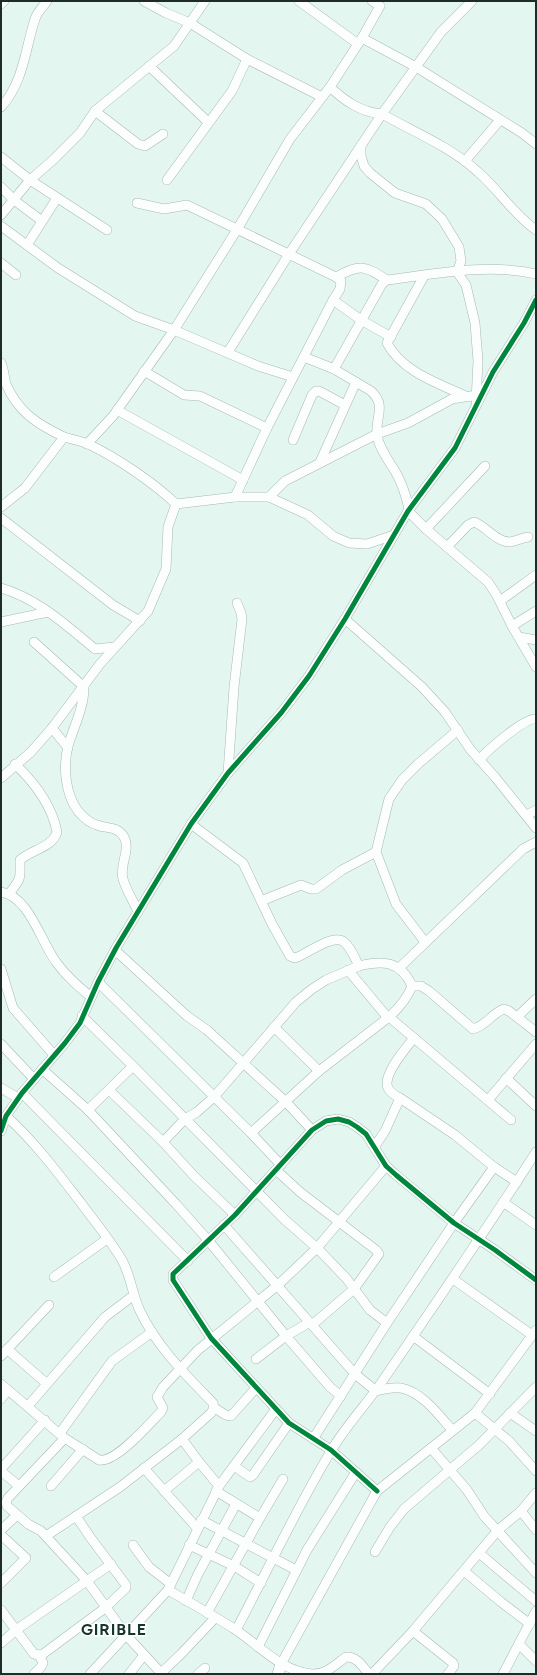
<svg xmlns="http://www.w3.org/2000/svg" width="537" height="1675" font-family="Figtree,sans-serif">
  <style>
    .lines { fill: none; stroke-linecap: round; stroke-linejoin: round }
    .minor-casing { stroke: #a9b8b3; stroke-width: 10 }
    .tertiary-casing { stroke: #a9b8b3; stroke-width: 12 }
    .minor { stroke: #fbfefd; stroke-width: 9 }
    .tertiary { stroke: #fbfefd; stroke-width: 11 }
    .cycleway-casing { stroke: #fff; stroke-width: 8 }
    .cycleway { stroke: #00873e; stroke-width: 5 }
    .labels { text-anchor: middle; dominant-baseline: central; stroke-width: 3; stroke-linejoin: round; paint-order: stroke }
    .district-label { font-size: 16px; font-weight: bold; letter-spacing: 1px; fill: #16352e; stroke: #fff }
  </style>
  <rect width="100%" height="100%" fill="#e3f7f0"/>
  <g class="lines">
    <g class="minor-casing">
      <g id="minor">
        <polyline points="144,1 166,13 190,23 247,59 322,97"/>
        <polyline points="299,1 358,44"/>
        <path d="M372 1 380 6 362 38 330 87C345 101 360 112 382 114 414 132 451 147 478 172 499 190 513 214 536 230"/>
        <polyline points="1,4 4,1"/>
        <polyline points="362,38 416,67 522,133 536,144"/>
        <polyline points="149,66 208,122"/>
        <path d="M1 107C24 82 25 49 35 19 37 12 43 7 47 1"/>
        <polyline points="95,111 138,144 145,146 163,134"/>
        <polyline points="361,145 361,156 364,166 370,173 395,193 426,204 442,219 459,247 461,261 457,272"/>
        <polyline points="1,157 30,180 107,230"/>
        <polyline points="465,161 500,120"/>
        <polyline points="167,180 232,91 247,59"/>
        <polyline points="1,187 14,200 42,221"/>
        <polyline points="137,203 164,209 187,205 336,277 341,281 340,289 333,300 267,428 235,497"/>
        <polyline points="1,215 30,180 53,160 80,133 95,111 174,46 205,1"/>
        <polyline points="1,226 58,268 135,316 174,330 258,366 293,377"/>
        <polyline points="27,245 57,198"/>
        <polyline points="1,263 16,275"/>
        <polyline points="457,272 466,285 475,323 478,361 476,401"/>
        <path d="M424 276 387 343C402 372 440 384 468 397"/>
        <path d="M336 277C360 264 364 265 387 280"/>
        <polyline points="333,300 361,320 391,337"/>
        <polyline points="228,352 289,254 382,114 441,32 472,1"/>
        <path d="M304 357 334 369 371 391C387 406 375 417 377 435 379 448 388 460 395 471 402 483 406 495 409 509"/>
        <path d="M1 363C4 369 4 377 6 384 18 412 37 424 64 437"/>
        <path d="M334 369 382 284 387 280C435 274 488 263 536 274"/>
        <polyline points="144,371 184,395 200,396 267,428"/>
        <polyline points="117,410 243,480"/>
        <polyline points="293,440 312,395 316,391 319,391 345,405"/>
        <polyline points="87,444 113,416 174,330 238,228 290,139 330,87"/>
        <polyline points="320,462 356,382"/>
        <polyline points="269,497 285,481 377,434 408,423 452,399 477,395"/>
        <path d="M1 507 25 488 64 437C72 439 80 441 88 444 116 457 154 483 176 504L235 497H269L308 515 333 536 349 543 367 544 394 535"/>
        <polyline points="408,511 426,529 488,582 496,594 512,626 536,667"/>
        <polyline points="1,518 113,605 140,621"/>
        <polyline points="426,529 485,466"/>
        <path d="M447 547 468 525 474 522C486 526 496 542 510 542 516 541 522 538 528 537"/>
        <path d="M1 588C37 598 67 626 95 649L114 647"/>
        <polyline points="500,601 536,575"/>
        <polyline points="345,619 422,687 445,712 470,749 495,777 536,828"/>
        <polyline points="1,622 48,612"/>
        <polyline points="512,626 536,611"/>
        <polyline points="519,637 536,640"/>
        <path d="M34 642 84 687C84 708 74 726 68 746 63 766 65 794 78 811 83 817 89 823 97 825 107 829 118 826 124 837 131 850 119 865 123 879 126 890 134 902 138 912"/>
        <polyline points="52,728 68,748"/>
        <path d="M479 760C487 751 525 717 536 719"/>
        <polyline points="228,773 234,687 242,619 241,613 237,603"/>
        <polyline points="1,778 31,752 52,728 100,664 148,611 166,569 168,527 176,504"/>
        <polyline points="527,815 536,810"/>
        <path d="M191 824 243 863 272 924 290 956 295 958C306 955 332 933 344 942 351 947 355 959 359 966 383 960 401 961 412 986 407 999 399 1008 389 1017L414 1038C406 1048 382 1075 388 1088 390 1093 396 1096 400 1098L385 1131 375 1146"/>
        <path d="M1 892C29 896 41 942 56 962 66 976 78 986 91 997"/>
        <path d="M9 894C22 877 20 880 20 860 31 850 53 847 57 832 52 806 34 782 15 764"/>
        <polyline points="261,901 301,885 311,889 316,889 342,870 376,852"/>
        <polyline points="425,942 396,904 376,852 389,799 402,780 418,764 458,730"/>
        <polyline points="115,950 187,1016 207,1030 286,1102 312,1130"/>
        <polyline points="399,968 523,849 536,842"/>
        <polyline points="1,969 13,1008 54,1055"/>
        <polyline points="348,970 388,1018"/>
        <polyline points="98,982 251,1133 281,1165"/>
        <path d="M412 986H421L429 991 473 1029C486 1026 492 1013 504 1009L509 1011 536 1032"/>
        <polyline points="82,1016 133,1066"/>
        <polyline points="517,1017 536,999"/>
        <polyline points="274,1027 319,1071"/>
        <polyline points="414,1038 511,1120"/>
        <polyline points="1,1044 34,1079"/>
        <polyline points="42,1069 88,1110 176,1204 208,1240 286,1336 330,1387 341,1396"/>
        <polyline points="506,1078 536,1106"/>
        <polyline points="1,1088 18,1098"/>
        <polyline points="109,1090 163,1142"/>
        <polyline points="22,1093 188,1261"/>
        <polyline points="400,1098 455,1135 494,1167 517,1182"/>
        <polyline points="488,1100 536,1044"/>
        <polyline points="88,1110 133,1066 285,1220 317,1248 346,1278 370,1310 387,1323"/>
        <path d="M6 1116C35 1142 57 1172 81 1203 95 1222 110 1240 122 1260 131 1276 132 1294 140 1311 157 1347 186 1375 213 1403L214 1408 211 1413 182 1439"/>
        <polyline points="1,1131 6,1116 22,1093 65,1043 80,1023 98,982 116,948 191,824 228,773 281,713 309,676 345,619 408,511 455,448 493,372 524,323 536,300"/>
        <polyline points="251,1133 319,1071 389,1017"/>
        <polyline points="276,1170 300,1192 376,1250 379,1254 354,1289 312,1325"/>
        <polyline points="503,1202 536,1225"/>
        <polyline points="235,1215 194,1176 163,1142 185,1119 197,1112 214,1097 296,1002 312,989 326,980 359,966"/>
        <path d="M224 1225 355 1374 376 1391C384 1389 393 1387 401 1388 422 1392 439 1415 452 1430"/>
        <polyline points="54,1277 107,1239"/>
        <polyline points="453,1279 532,1335"/>
        <polyline points="413,1336 490,1394"/>
        <polyline points="7,1349 46,1383"/>
        <polyline points="1,1356 49,1305"/>
        <polyline points="256,1359 286,1336 310,1322"/>
        <polyline points="1,1384 63,1437 63,1440 8,1498 6,1502 7,1506 28,1524 41,1531 87,1581 126,1635 162,1674"/>
        <polyline points="1,1399 8,1390"/>
        <polyline points="28,1406 105,1317 134,1295"/>
        <path d="M214 1408C220 1410 225 1417 231 1416L256 1388"/>
        <polyline points="475,1413 509,1441 536,1471"/>
        <polyline points="510,1413 536,1431"/>
        <polyline points="60,1433 112,1361 152,1332"/>
        <path d="M63 1437 99 1460C116 1463 149 1424 161 1412L163 1408 157 1397 163 1387 198 1350 278 1285 317 1248 386 1166"/>
        <polyline points="313,1439 387,1323 454,1223 494,1167"/>
        <polyline points="431,1448 467,1490 484,1516 536,1573"/>
        <polyline points="234,1466 250,1477 253,1475 289,1423"/>
        <polyline points="144,1468 197,1528"/>
        <polyline points="1,1469 45,1420"/>
        <polyline points="1,1469 2,1472 19,1486"/>
        <polyline points="51,1486 83,1449"/>
        <polyline points="164,1491 199,1462"/>
        <polyline points="216,1491 260,1518"/>
        <polyline points="377,1491 331,1450 289,1423 211,1338 173,1280 173,1274 235,1215 312,1130 326,1121 338,1119 349,1122 357,1127 366,1134 386,1166 396,1175 454,1223 495,1250 536,1280"/>
        <polyline points="521,1511 536,1530"/>
        <polyline points="201,1520 296,1570"/>
        <polyline points="1,1530 17,1515"/>
        <polyline points="1,1535 26,1558 1,1583"/>
        <polyline points="46,1536 120,1487 182,1439 199,1462 219,1486"/>
        <polyline points="133,1545 149,1567 171,1584"/>
        <polyline points="189,1545 234,1566 261,1583"/>
        <polyline points="375,1552 390,1527 404,1509 479,1445 536,1387"/>
        <polyline points="479,1553 536,1601"/>
        <polyline points="464,1571 501,1602 530,1624"/>
        <path d="M168 1590C191 1603 214 1616 236 1630 260 1646 281 1671 312 1674 326 1675 336 1664 346 1657 357 1656 363 1667 369 1674"/>
        <polyline points="186,1601 198,1574 236,1504"/>
        <polyline points="1,1610 34,1654 39,1655 43,1654 105,1608 126,1588 126,1585 90,1537 76,1516"/>
        <polyline points="207,1613 260,1518 283,1479"/>
        <path d="M236 1630C268 1570 296 1509 331 1451 345 1427 365 1406 381 1383 434 1306 486 1230 536 1152"/>
        <polyline points="413,1631 453,1663 454,1666 448,1674"/>
        <polyline points="1,1643 16,1630 111,1564"/>
        <polyline points="519,1644 536,1661"/>
        <polyline points="258,1647 307,1550 356,1472"/>
        <polyline points="281,1664 377,1491 475,1413 536,1330"/>
        <polyline points="161,1673 181,1654 215,1618"/>
        <polyline points="34,1674 41,1667 43,1663 39,1655"/>
        <polyline points="90,1674 168,1590 219,1486 276,1409"/>
        <polyline points="129,1674 144,1655"/>
        <polyline points="198,1674 205,1668"/>
        <polyline points="372,1674 413,1631 498,1530 521,1511 536,1493"/>
        <polyline points="503,1674 536,1611"/>
      </g>
    </g>
    <g class="tertiary-casing">
      <polyline id="tertiary" points="278,1674 281,1664"/>
    </g>
    <use href="#minor" class="minor"/>
    <use href="#tertiary" class="tertiary"/>
    <g class="cycleway-casing">
      <g id="cycleway">
        <polyline points="1,1131 6,1116 22,1093 65,1043 80,1023 98,982 116,948 191,824 228,773 281,713 309,676 345,619 408,511 455,448 493,372 524,323 536,300"/>
        <polyline points="377,1491 331,1450 289,1423 211,1338 173,1280 173,1274 235,1215 312,1130 326,1121 338,1119 349,1122 357,1127 366,1134 386,1166 396,1175 454,1223 495,1250 536,1280"/>
      </g>
    </g>
    <use href="#cycleway" class="cycleway"/>
  </g>
  <g class="labels">
    <g class="district-label">
      <text x="114" y="1629">GIRIBLE</text>
    </g>
  </g>
  <rect width="537" height="1675" fill="none" stroke="#1e2b28" stroke-width="4"/>
</svg>
